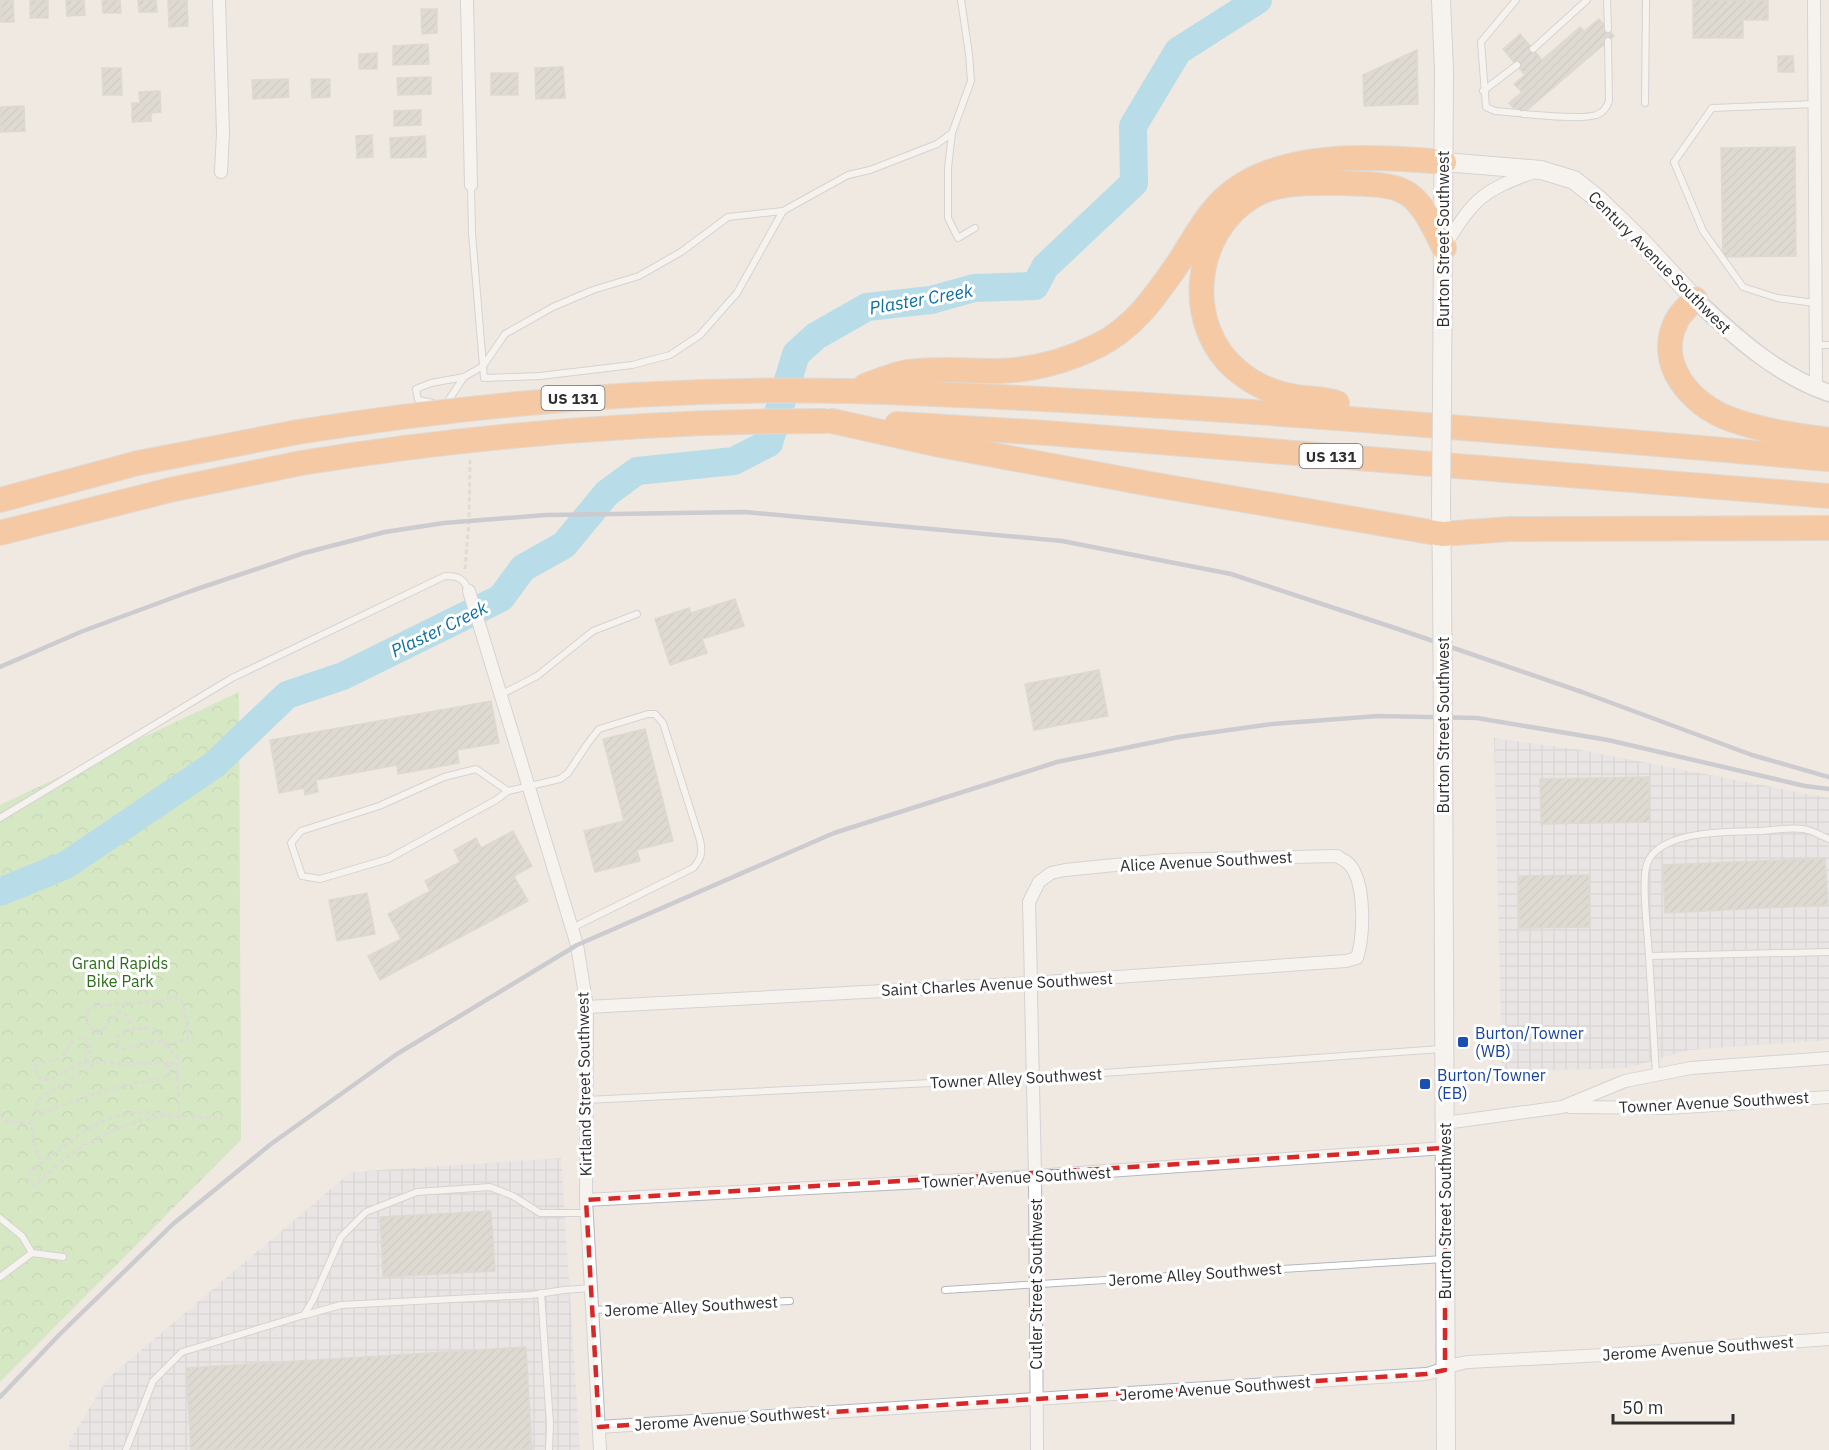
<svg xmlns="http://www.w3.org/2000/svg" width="1829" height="1450" font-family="'IBM Plex Sans',sans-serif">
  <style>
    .industrial { fill: url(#industrial-grid) }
    .park { fill: url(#park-crowns) }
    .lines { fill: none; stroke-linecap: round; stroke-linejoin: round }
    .river { stroke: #75cff0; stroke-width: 28 }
    .building { fill: url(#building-hatch); stroke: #cbc5ba; stroke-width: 1.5 }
    .service-casing { stroke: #b4b7c1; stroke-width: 8 }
    .minor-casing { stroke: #b4b7c1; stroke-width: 14 }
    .tertiary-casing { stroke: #b4b7c1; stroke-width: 19 }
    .secondary-casing { stroke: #b4b7c1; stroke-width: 20 }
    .motorway-casing { stroke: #c9c9c9; stroke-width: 26 }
    .path { stroke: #c9c9c9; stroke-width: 3; stroke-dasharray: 4.5 3; stroke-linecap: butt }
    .service { stroke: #fff; stroke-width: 6 }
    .minor { stroke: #fff; stroke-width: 12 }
    .tertiary { stroke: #fff; stroke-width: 16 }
    .secondary { stroke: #fff; stroke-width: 18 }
    .motorway { stroke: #ffa35c; stroke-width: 24 }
    .rail { stroke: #a3a6b8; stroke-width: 4.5 }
    .secondary-bridge-casing { stroke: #b4b7c1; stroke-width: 20; stroke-linecap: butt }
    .motorway-bridge-casing { stroke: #c9c9c9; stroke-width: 26; stroke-linecap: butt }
    .secondary-bridge { stroke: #fff; stroke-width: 18 }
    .motorway-bridge { stroke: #ffa35c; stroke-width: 24 }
    .marked { fill: none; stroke: #d62828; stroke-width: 4.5; stroke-dasharray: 12 8; stroke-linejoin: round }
    .transit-dot { fill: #1a4fb4; stroke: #fff; stroke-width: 2 }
    .labels { text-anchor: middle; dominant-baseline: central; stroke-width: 6; stroke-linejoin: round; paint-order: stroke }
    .shield { fill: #fff; stroke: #6d6d6d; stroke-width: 1.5 }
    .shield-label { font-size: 15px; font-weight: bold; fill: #2e2e2e }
    .street-label { font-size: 16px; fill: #2e2e2e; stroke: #fff }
    .park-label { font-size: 16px; fill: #2c6e1b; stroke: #fff }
    .transit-label { font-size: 16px; fill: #164399; stroke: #fff; text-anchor: start }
    .water-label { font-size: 18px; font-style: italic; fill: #0d6fa3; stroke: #fff }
  </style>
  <defs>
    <pattern id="industrial-grid" width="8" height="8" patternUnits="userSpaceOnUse" patternTransform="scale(1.5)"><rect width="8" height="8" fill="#e3e1e8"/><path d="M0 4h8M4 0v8" fill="none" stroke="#c3c1c7"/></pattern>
    <pattern id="park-crowns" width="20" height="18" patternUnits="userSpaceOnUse" patternTransform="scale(1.5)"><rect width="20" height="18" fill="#b6e59e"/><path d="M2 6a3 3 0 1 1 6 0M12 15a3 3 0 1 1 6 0" fill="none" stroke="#9dc588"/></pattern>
    <pattern id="building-hatch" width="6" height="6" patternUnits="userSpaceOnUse" patternTransform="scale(1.5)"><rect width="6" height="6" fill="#cbc7bf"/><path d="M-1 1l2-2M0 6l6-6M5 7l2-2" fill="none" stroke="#afaba4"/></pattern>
  </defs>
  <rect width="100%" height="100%" fill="#efe9e1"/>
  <g class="industrial">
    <polygon points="1494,738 1581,750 1829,798 1829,1040 1689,1050 1628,1068 1502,1072"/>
    <polygon points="561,1158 580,1450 69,1450 69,1442 107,1379 351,1172"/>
  </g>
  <polygon class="park" points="239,692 241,1140 0,1382 0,805"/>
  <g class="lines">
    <polyline class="river" points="0,892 66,865 214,765 287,695 343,676 501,598 523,568 564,545 607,493 637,471 734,461 769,443 796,354 816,336 867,307 931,300 974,288 1035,286 1045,267 1134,183 1133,126 1178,51 1258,0"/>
  </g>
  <g class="building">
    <polygon points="0,0 13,0 14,22 0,22"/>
    <rect x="30" y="0" width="18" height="18"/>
    <polygon points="66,0 84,0 85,15 67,16"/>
    <polygon points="102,0 120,0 121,13 103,13"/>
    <polygon points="138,0 156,0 157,12 139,12"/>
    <polygon points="168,0 187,0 188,26 169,27"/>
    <polygon points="1693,0 1768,0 1768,20 1743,20 1743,38 1693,38"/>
    <polygon points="421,9 437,9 437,33 422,34"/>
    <polygon points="1599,19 1614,36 1520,116 1509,103 1522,92 1514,84 1525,75 1503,49 1520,34 1542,60 1580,27 1584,31"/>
    <polygon points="428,44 429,64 393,65 393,46"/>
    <polygon points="1417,50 1418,104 1364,106 1363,75"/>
    <polygon points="377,53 377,69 359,69 359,54"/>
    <polygon points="1778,56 1793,56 1794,72 1778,72"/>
    <polygon points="563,67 565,98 536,99 535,68"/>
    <polygon points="102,68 121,68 122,95 103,95"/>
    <rect x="491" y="73" width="27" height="22"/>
    <polygon points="431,77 431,94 398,95 397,78"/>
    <polygon points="288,79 289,97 253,99 252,80"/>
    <polygon points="311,79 330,79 330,97 312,98"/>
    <polygon points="160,91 161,112 151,113 151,121 132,122 132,103 140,103 139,92"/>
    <polygon points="24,106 25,131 0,132 0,107"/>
    <polygon points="421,110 421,125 394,126 394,111"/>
    <polygon points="372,135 373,157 357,158 356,136"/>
    <polygon points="425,136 426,157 391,158 390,138"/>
    <polygon points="1795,147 1796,256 1723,257 1721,148"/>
    <polygon points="735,599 744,626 702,639 707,653 670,665 655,619 689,608 691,613"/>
    <polygon points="1099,670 1108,716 1034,730 1025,684"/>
    <polygon points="491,701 499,743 457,750 459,763 398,774 397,765 316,780 318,792 305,795 304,788 279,793 270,740"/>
    <polygon points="645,729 673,841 637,850 640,861 595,872 584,831 624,821 603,739"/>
    <polygon points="1649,777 1650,822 1541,824 1540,779"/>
    <polygon points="513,831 532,866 514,876 528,901 380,980 368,956 401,939 388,914 430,891 425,881 460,862 454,850 476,838 481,848"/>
    <polygon points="1825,858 1828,905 1665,913 1663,865"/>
    <polygon points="1589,875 1590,927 1519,928 1518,876"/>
    <polygon points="367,893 375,934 337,941 329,900"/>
    <polygon points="491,1211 495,1271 383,1277 380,1217"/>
    <polygon points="526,1347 532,1450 191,1450 186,1368"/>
  </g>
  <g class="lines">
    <g class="service-casing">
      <g id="service">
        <polyline points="961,0 969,54 971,81 952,133 948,168 948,218 958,238 975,228"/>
        <polyline points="1516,0 1481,42 1486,107 1495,111 1518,113"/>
        <polyline points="1607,0 1608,29"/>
        <polyline points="1533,49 1587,0"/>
        <polyline points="1483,91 1517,65"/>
        <polyline points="1645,103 1646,0"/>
        <polyline points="1814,104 1712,108 1674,162 1703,231 1743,287 1777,298 1815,303"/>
        <path d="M1523 114C1540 115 1580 120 1596 115 1603 113 1607 107 1609 101L1608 41"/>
        <polyline points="471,185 472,233 484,378 540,376 632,365 670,355 700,335 737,293 783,211 848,175 870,170 937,144 952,133"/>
        <polyline points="1815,345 1829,345"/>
        <polyline points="433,403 418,400 416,389 431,383 464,377 483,366 505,334 553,307 593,290 639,276 681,252 728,217 783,211"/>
        <polyline points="446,404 464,377"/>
        <polyline points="502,694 537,676 593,631 637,614"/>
        <path d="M508 791 496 800 388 859 320 879 302 876 291 843 301 831 379 806 444 777 476 769 508 791 560 779 568 773 588 743 599 729 648 714H655L663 723 700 840C703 853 701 859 693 868L572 928"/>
        <path d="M0 818 232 678 445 576C459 576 463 578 469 591"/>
        <path d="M1649 956C1648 935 1641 881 1647 864 1659 829 1732 832 1761 831 1775 830 1790 827 1803 829 1812 830 1821 836 1829 839"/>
        <polyline points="1656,1074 1649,956 1829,952"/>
        <polyline points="586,1100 1033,1078 1441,1049"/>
        <polyline points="0,1218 22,1236 32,1253 0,1277"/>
        <polyline points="32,1253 63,1257"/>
        <polyline points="945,1290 1444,1259"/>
        <polyline points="541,1293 550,1424 549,1450"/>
        <polyline points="592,1310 790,1301"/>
        <polyline points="305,1315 341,1305 531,1295 564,1290 591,1288"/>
        <polyline points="126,1450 153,1381 182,1352 304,1315 313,1300 341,1237 366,1212 417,1192 490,1187 513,1196 540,1213 586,1213"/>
      </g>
    </g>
    <g class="minor-casing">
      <g id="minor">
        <polyline points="219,0 223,133 221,172"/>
        <polyline points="467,0 471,185"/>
        <polyline points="1814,0 1816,389"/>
        <path d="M1444 247C1474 199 1481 191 1534 172"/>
        <polyline points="469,591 577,945 587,1007 586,1200 600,1450"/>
        <path d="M587 1007 1031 983 1346 961 1357 958C1364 936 1366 882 1349 864 1346 861 1340 858 1337 856L1165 860 1065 870 1051 873 1039 882 1029 902 1031 983V994L1035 1176 1037 1450"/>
        <polyline points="1570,1107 1669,1108 1829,1097"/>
        <polyline points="1445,1123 1562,1107 1625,1081 1691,1068 1829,1058"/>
        <polyline points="586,1200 1035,1176 1445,1148"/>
        <path d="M599 1427 1426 1374C1440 1371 1453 1364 1468 1362L1604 1355 1829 1339"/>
      </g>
    </g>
    <g class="tertiary-casing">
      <path id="tertiary" d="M1695 299C1735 337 1777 375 1829 393"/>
    </g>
    <g class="secondary-casing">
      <g id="secondary">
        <polyline points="1441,0 1444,70 1442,400"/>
        <polyline points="1444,162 1541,170 1574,180 1598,199 1639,239 1695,299"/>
        <polyline points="1441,504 1442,579"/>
        <polyline points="1443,735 1446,1450"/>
      </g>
    </g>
    <g class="motorway-casing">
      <g id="motorway">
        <path d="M1695 299C1689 306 1681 312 1677 320 1654 363 1691 405 1730 419 1762 431 1796 435 1829 440"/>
        <path d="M865 386C878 381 894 374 908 372 938 368 969 371 999 371 1033 370 1069 360 1099 345 1133 328 1154 298 1175 268 1191 245 1204 217 1225 198 1278 149 1377 156 1444 162"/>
        <path d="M850 391C1177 401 1503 431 1829 459"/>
        <path d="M1337 403C1326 398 1309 399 1297 397 1276 394 1255 385 1239 372 1182 327 1192 230 1255 195 1280 181 1312 183 1340 183 1407 185 1414 185 1444 248"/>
        <polyline points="832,421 940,445 1150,484 1442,534 1510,529 1829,528"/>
        <polyline points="897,424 1047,433 1829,496"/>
        <polyline points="0,500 138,463 298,432"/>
        <polyline points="0,533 170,490 301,463"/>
      </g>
    </g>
    <g class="path">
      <polyline points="465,569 469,521 470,459"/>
      <path d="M135 1030 125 1014 120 1012C110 1018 107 1029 97 1034 87 1029 84 1017 89 1008L97 1006 160 1001 172 997 181 999 187 1020 188 1039 165 1045"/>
      <path d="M162 1041 152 1042 123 1049 118 1044V1036C125 1032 149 1024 156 1030 159 1033 160 1039 163 1043 167 1048 172 1053 177 1057L179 1117"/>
      <path d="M84 1061C91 1053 92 1048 86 1038 67 1037 72 1050 59 1058 52 1063 43 1060 35 1066L37 1076 41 1079 50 1080 84 1061 94 1064"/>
      <polyline points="166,1063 170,1070 168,1074 163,1079 135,1083 103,1091 44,1112 38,1113 35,1109 39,1099 100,1061 122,1064 177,1063"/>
      <path d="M0 1115 6 1121 31 1123C33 1136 33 1151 43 1161"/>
      <path d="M179 1117C160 1113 147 1110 128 1114 115 1116 100 1122 88 1129 80 1134 31 1169 29 1175 27 1179 28 1180 30 1184L36 1185C70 1149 121 1118 171 1116 188 1116 206 1118 223 1119"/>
    </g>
    <use href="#service" class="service"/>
    <use href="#minor" class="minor"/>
    <use href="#tertiary" class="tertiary"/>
    <use href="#secondary" class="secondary"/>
    <use href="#motorway" class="motorway"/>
    <g class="rail">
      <polyline points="0,667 83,631 191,591 304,553 385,532 444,523 546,515 745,512 1062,541 1231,574 1398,629 1582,692 1752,755 1829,777"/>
      <polyline points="0,1397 60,1334 173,1224 271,1144 397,1054 577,945 834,833 1057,762 1179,737 1272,724 1378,716 1477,718 1608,740 1805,786 1829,789"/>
    </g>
    <g class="secondary-bridge-casing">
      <g id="secondary-bridge">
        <polyline points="1441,504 1442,400"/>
        <polyline points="1442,579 1443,735"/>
      </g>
    </g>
    <g class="motorway-bridge-casing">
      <g id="motorway-bridge">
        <path d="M298 432C481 403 665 387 850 391"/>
        <path d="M301 463C475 435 650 421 826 421"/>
      </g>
    </g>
    <use href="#secondary-bridge" class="secondary-bridge"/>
    <use href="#motorway-bridge" class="motorway-bridge"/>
  </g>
  <path d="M0 0H1829V1450H0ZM1445 1148V1370L1426 1374 599 1427 586 1200Z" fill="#efe9e1" fill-opacity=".55" fill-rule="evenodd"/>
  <path class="marked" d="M1445 1148V1370L1426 1374 599 1427 586 1200Z"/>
  <g class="transit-dot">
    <rect x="1457" y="1036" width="12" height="12" rx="3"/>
    <rect x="1419" y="1078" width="12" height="12" rx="3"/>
  </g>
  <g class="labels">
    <g class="shield">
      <rect x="541.5" y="386" width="63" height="24" rx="4.5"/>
      <rect x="1299.5" y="444" width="63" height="24" rx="4.5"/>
    </g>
    <g class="shield-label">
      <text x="573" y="398">US 131</text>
      <text x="1331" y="456">US 131</text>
    </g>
    <g class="street-label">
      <text transform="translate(1443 239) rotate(-90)">Burton Street Southwest</text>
      <text transform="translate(1660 262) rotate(45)">Century Avenue Southwest</text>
      <text transform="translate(1443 725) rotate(-90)">Burton Street Southwest</text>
      <text transform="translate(1206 861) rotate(-3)">Alice Avenue Southwest</text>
      <text transform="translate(997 984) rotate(-3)">Saint Charles Avenue Southwest</text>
      <text transform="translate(1016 1078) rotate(-3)">Towner Alley Southwest</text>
      <text transform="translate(584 1084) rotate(-91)">Kirtland Street Southwest</text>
      <text transform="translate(1714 1102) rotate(-3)">Towner Avenue Southwest</text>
      <text transform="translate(1016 1177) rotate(-3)">Towner Avenue Southwest</text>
      <text transform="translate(1445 1211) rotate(-90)">Burton Street Southwest</text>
      <text transform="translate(1195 1274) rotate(-4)">Jerome Alley Southwest</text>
      <text transform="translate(1036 1284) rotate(-90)">Cutler Street Southwest</text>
      <text transform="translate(691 1306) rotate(-3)">Jerome Alley Southwest</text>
      <text transform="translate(1698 1348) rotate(-4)">Jerome Avenue Southwest</text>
      <text transform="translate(1215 1388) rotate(-4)">Jerome Avenue Southwest</text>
      <text transform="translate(730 1418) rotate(-4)">Jerome Avenue Southwest</text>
    </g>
    <g class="park-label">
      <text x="120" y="963">Grand Rapids<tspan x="120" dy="18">Bike Park</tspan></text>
    </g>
    <g class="transit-label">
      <text x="1475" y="1033">Burton/Towner<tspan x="1475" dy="18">(WB)</tspan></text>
      <text x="1437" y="1075">Burton/Towner<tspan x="1437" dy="18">(EB)</tspan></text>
    </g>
    <g class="water-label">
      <text transform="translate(921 299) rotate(-10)">Plaster Creek</text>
      <text transform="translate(439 629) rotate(-26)">Plaster Creek</text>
    </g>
  </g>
  <path d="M1613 1414v9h120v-9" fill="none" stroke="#2e2e2e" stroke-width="3"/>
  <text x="1622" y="1414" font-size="18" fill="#2e2e2e" stroke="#ffffff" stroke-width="4.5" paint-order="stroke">50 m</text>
</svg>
